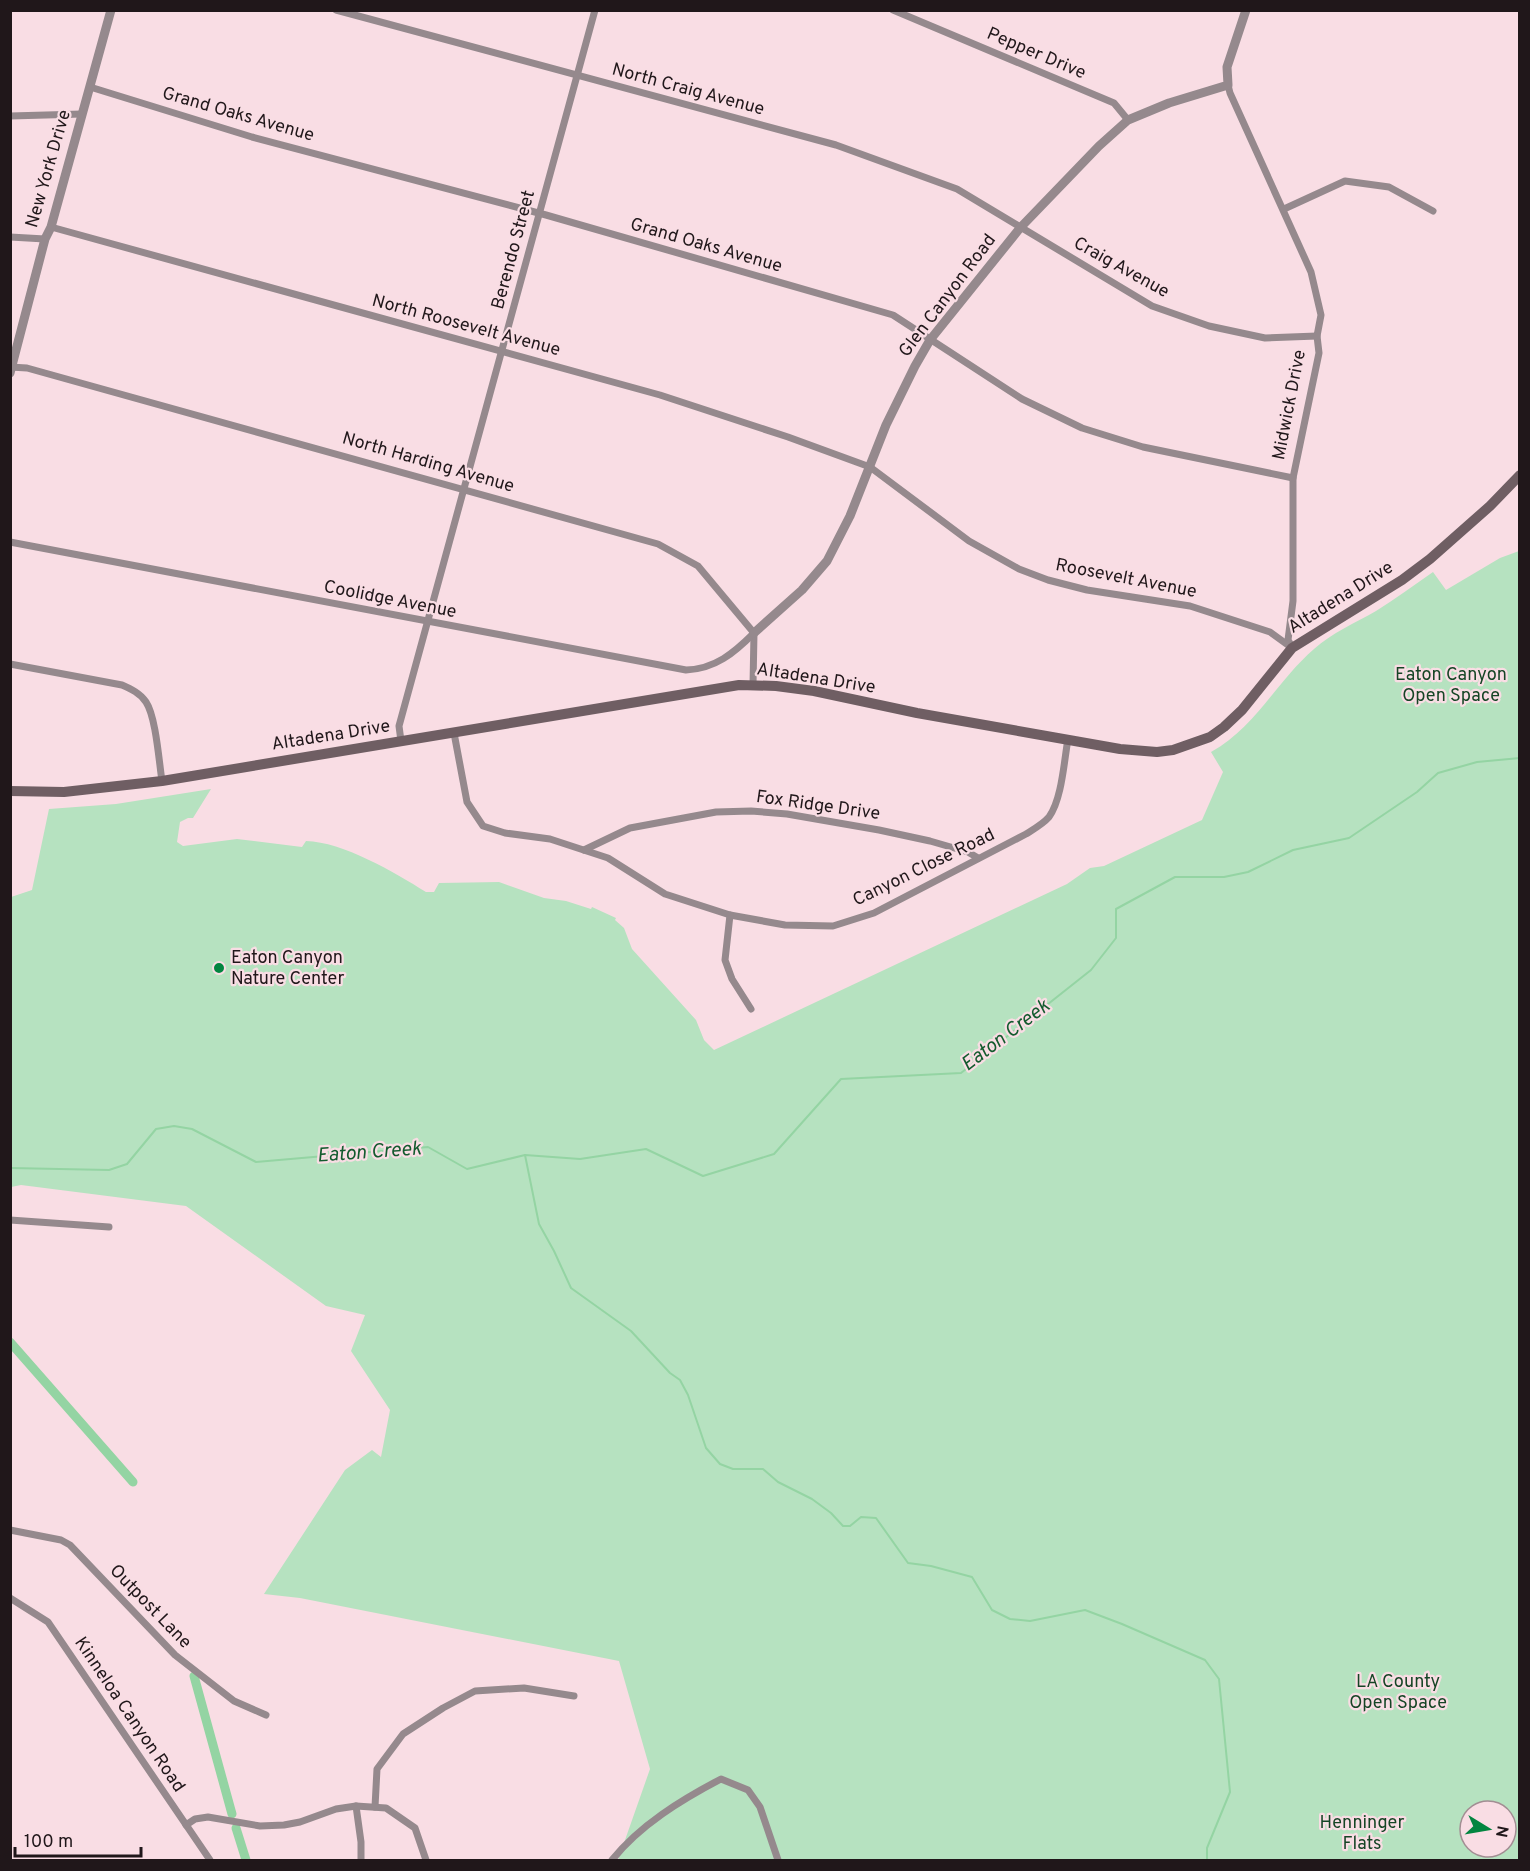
<svg xmlns="http://www.w3.org/2000/svg" width="1530" height="1871" font-family="Overpass,sans-serif">
  <style>
    .green { fill: #b6e2c0; fill-rule: evenodd }
    .lines { fill: none; stroke-linecap: round; stroke-linejoin: round }
    .stream { stroke: #94d4a3; stroke-width: 2 }
    .canal { stroke: #94d4a3; stroke-width: 9 }
    .minor { stroke: #95898d; stroke-width: 7 }
    .tertiary { stroke: #95898d; stroke-width: 9 }
    .secondary { stroke: #6f5e63; stroke-width: 10 }
    .poi-dot { fill: #038540; stroke: #f9dde4; stroke-width: 2 }
    .labels { text-anchor: middle; dominant-baseline: central; stroke-width: 4.5; stroke-linejoin: round; paint-order: stroke }
    .street-label { font-size: 18px; fill: #20171a; stroke: #f9dde4 }
    .park-label { font-size: 18px; fill: #154525; stroke: #f9dde4 }
    .poi-label { font-size: 18px; fill: #20171a; stroke: #f9dde4; text-anchor: start }
    .water-label { font-size: 20px; font-style: italic; fill: #135b2e; stroke: #f9dde4 }
  </style>
  <rect width="100%" height="100%" fill="#f9dde4"/>
  <path class="green" d="M1519 551V1860H618L650 1769 619 1661 300 1598 264 1594 345 1470 372 1450 381 1457 390 1410 351 1351 365 1315 326 1306 186 1206 21 1185 11 1187V897L32 890 49 809 116 804 211 789 193 818H188L180 822 177 842 183 846 237 839 302 847 306 841C343 842 394 872 426 892H434L439 883 499 882 544 898 566 901 591 909 592 907 616 918 615 920 624 928 632 949 696 1020 704 1040 714 1050 1067 884 1090 868 1104 866 1202 820 1223 772 1211 752C1255 728 1276 682 1314 649 1332 633 1355 623 1376 611 1395 599 1414 585 1433 572L1446 590 1500 558ZM1470 1811H1506V1847H1470Z"/>
  <g class="lines">
    <g class="stream">
      <polyline points="525,1155 539,1224 554,1251 571,1288 631,1331 670,1373 680,1380 688,1395 706,1448 720,1464 733,1469 763,1469 778,1482 812,1499 831,1513 843,1526 850,1526 861,1517 876,1518 908,1563 931,1566 972,1577 992,1610 1010,1619 1030,1621 1085,1610 1122,1624 1205,1660 1219,1679 1230,1792 1207,1848 1207,1860"/>
      <polyline points="10,1168 109,1170 127,1164 156,1129 174,1126 192,1129 256,1162 428,1147 467,1169 525,1155 580,1159 646,1149 703,1176 774,1154 841,1079 961,1073 1091,970 1116,938 1116,909 1175,877 1224,877 1248,872 1293,850 1349,838 1417,792 1438,773 1477,762 1520,758"/>
    </g>
    <g class="canal">
      <polyline points="10,1342 133,1482"/>
      <polyline points="194,1676 232,1814"/>
      <polyline points="236,1828 246,1860"/>
    </g>
    <g class="minor">
      <polyline points="336,10 836,145 957,189 1152,306 1209,326 1265,338 1317,336"/>
      <polyline points="893,10 1114,103 1128,120"/>
      <polyline points="1228,85 1230,93 1311,272 1321,315 1317,336 1319,353 1293,478 1293,601 1288,640 1291,645"/>
      <polyline points="90,87 252,137 546,215 893,315 1022,399 1082,428 1143,447 1293,478"/>
      <polyline points="10,116 82,114"/>
      <polyline points="1284,209 1345,181 1389,187 1433,211"/>
      <polyline points="51,227 660,395 788,437 870,467 969,541 1019,569 1048,580 1087,590 1190,606 1270,632 1292,648"/>
      <polyline points="10,237 45,239"/>
      <polyline points="10,367 27,368 658,544 698,566 754,633 753,685"/>
      <path d="M10 542 686 670C715 669 734 653 754 633"/>
      <path d="M10 664 122 685C131 689 140 693 146 702 156 717 159 762 162 781"/>
      <path d="M454 733 467 802 483 826 505 833 550 839 608 858 665 894 730 915 785 925 833 926 874 913 1026 834C1034 829 1043 824 1049 817 1062 799 1064 761 1068 739"/>
      <polyline points="401,741 399,726 595,10"/>
      <polyline points="584,850 630,828 716,812 751,811 787,814 879,830 930,841 968,852 978,858"/>
      <polyline points="730,915 725,960 732,979 751,1009"/>
      <polyline points="10,1220 109,1227"/>
      <polyline points="10,1530 61,1540 70,1545 175,1655 234,1701 266,1715"/>
      <polyline points="10,1598 48,1622 210,1860"/>
      <polyline points="356,1806 361,1842 361,1860"/>
      <polyline points="375,1807 377,1769 403,1734 443,1708 475,1691 524,1688 574,1696"/>
      <polyline points="186,1825 195,1819 208,1817 260,1826 284,1825 300,1822 336,1809 356,1806 386,1808 415,1828 426,1860"/>
      <path d="M612 1860C640 1825 681 1800 721 1779L748 1790 760 1807 778 1860"/>
    </g>
    <g class="tertiary">
      <polyline points="10,373 45,239 51,227 111,10"/>
      <polyline points="754,633 802,590 827,561 850,516 886,425 915,366 930,340 1020,228 1099,146 1128,120 1169,103 1228,85 1227,67 1246,10"/>
    </g>
    <polyline class="secondary" points="10,791 64,792 162,781 739,685 776,686 814,691 917,713 1120,749 1157,752 1173,750 1210,737 1224,727 1242,710 1292,648 1402,580 1430,559 1490,506 1520,475"/>
  </g>
  <circle class="poi-dot" cx="219" cy="968" r="6"/>
  <g class="labels">
    <g class="street-label">
      <text transform="translate(1036 54) rotate(23)">Pepper Drive</text>
      <text transform="translate(688 90) rotate(15)">North Craig Avenue</text>
      <text transform="translate(238 115) rotate(16)">Grand Oaks Avenue</text>
      <text transform="translate(49 169) rotate(-74)">New York Drive</text>
      <text transform="translate(706 246) rotate(16)">Grand Oaks Avenue</text>
      <text transform="translate(514 250) rotate(-75)">Berendo Street</text>
      <text transform="translate(1121 268) rotate(29)">Craig Avenue</text>
      <text transform="translate(948 296) rotate(-53)">Glen Canyon Road</text>
      <text transform="translate(466 326) rotate(15)">North Roosevelt Avenue</text>
      <text transform="translate(1290 405) rotate(-79)">Midwick Drive</text>
      <text transform="translate(428 463) rotate(16)">North Harding Avenue</text>
      <text transform="translate(1126 579) rotate(11)">Roosevelt Avenue</text>
      <text transform="translate(1341 598) rotate(-32)">Altadena Drive</text>
      <text transform="translate(390 600) rotate(11)">Coolidge Avenue</text>
      <text transform="translate(816 679) rotate(9)">Altadena Drive</text>
      <text transform="translate(331 736) rotate(-9)">Altadena Drive</text>
      <text transform="translate(818 806) rotate(8)">Fox Ridge Drive</text>
      <text transform="translate(924 868) rotate(-26)">Canyon Close Road</text>
      <text transform="translate(150 1607) rotate(46)">Outpost Lane</text>
      <text transform="translate(129 1715) rotate(56)">Kinneloa Canyon Road</text>
    </g>
    <g class="park-label">
      <text x="1451" y="675">Eaton Canyon<tspan x="1451" dy="21">Open Space</tspan></text>
      <text x="1398" y="1682">LA County<tspan x="1398" dy="21">Open Space</tspan></text>
      <text x="1362" y="1823">Henninger<tspan x="1362" dy="21">Flats</tspan></text>
    </g>
    <g class="poi-label">
      <text x="231" y="958">Eaton Canyon<tspan x="231" dy="21">Nature Center</tspan></text>
    </g>
    <g class="water-label">
      <text transform="translate(1006 1036) rotate(-37)">Eaton Creek</text>
      <text transform="translate(369 1153) rotate(-4)">Eaton Creek</text>
    </g>
  </g>
  <rect width="1530" height="1871" fill="none" stroke="#20171a" stroke-width="24"/>
  <g transform="translate(1488 1829) rotate(101)"><circle r="28" fill="#f9dde4" stroke="#a28e93" stroke-width="1.5"/>
  <path d="M0-4.5L10 22L0 15L-10 22Z" fill="#038540"/>
  <text y="-9" font-size="16" font-weight="bold" text-anchor="middle" fill="#20171a">N</text>
  </g>
  <path d="M15 1847v9h126v-9" fill="none" stroke="#20171a" stroke-width="3"/>
  <text x="24" y="1847" font-size="18" fill="#20171a" stroke="#f9dde4" stroke-width="4.5" paint-order="stroke">100 m</text>
</svg>
